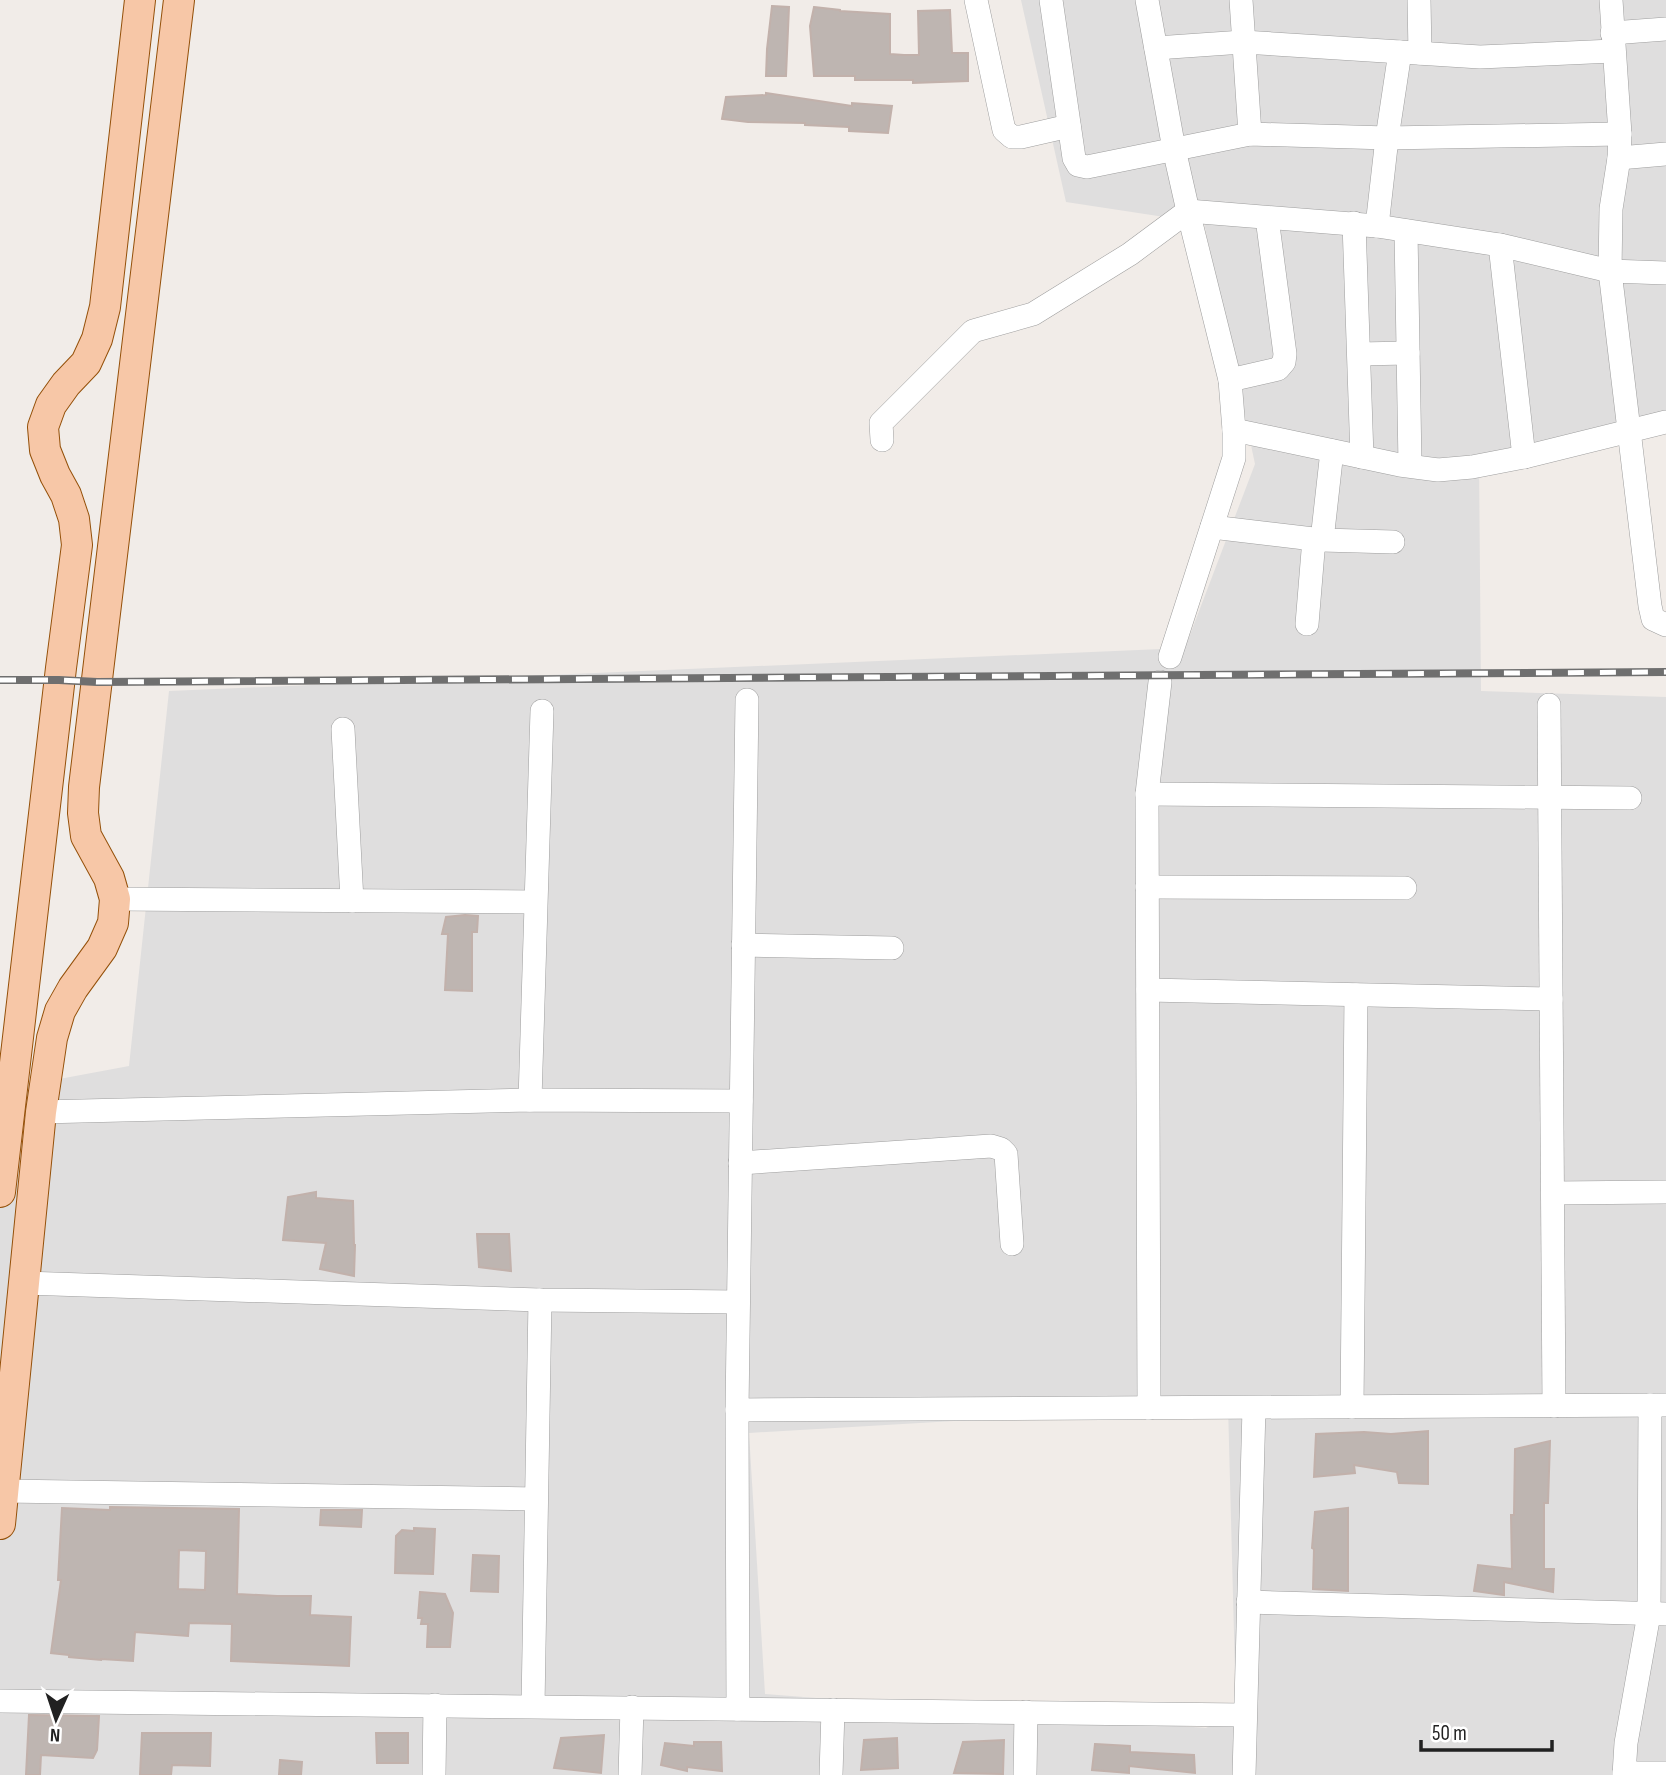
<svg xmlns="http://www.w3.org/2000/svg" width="1666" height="1775" font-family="'Sofia Sans Condensed',sans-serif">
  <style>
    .residential { fill: #dfdede; fill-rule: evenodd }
    .building { fill: #beb5b1; stroke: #c2b1ab; stroke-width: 2; fill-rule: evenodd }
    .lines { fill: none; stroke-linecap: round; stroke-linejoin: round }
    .minor-casing { stroke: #9e9e9e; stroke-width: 24 }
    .major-casing { stroke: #945009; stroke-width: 32 }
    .minor { stroke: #fff; stroke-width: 23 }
    .major { stroke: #f7c7a7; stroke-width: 30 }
    .rail-casing { stroke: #6f6f6f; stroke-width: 8 }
    .rail { stroke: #fff; stroke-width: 5; stroke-dasharray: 16; stroke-linecap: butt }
  </style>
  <rect width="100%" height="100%" fill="#f1ece8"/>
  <path class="residential" d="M1021 0H1666V419L1479 460 1481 691 1666 697V1775H0V1177L11 1088 129 1066 169 691 1185 648 1255 464 1204 223 1066 202ZM1228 1405 1236 1711 1206 1728 765 1694 749 1433Z"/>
  <g class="building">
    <polygon points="772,6 789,7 786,76 766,76 767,49"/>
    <polygon points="814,7 840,10 840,11 890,14 890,54 904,55 919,55 918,11 950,10 952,53 968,53 968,81 913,83 913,80 855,80 855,76 814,76 810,26"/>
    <polygon points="766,93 852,106 852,103 892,106 888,133 849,131 849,127 805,125 805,123 748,122 722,119 726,97 766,95"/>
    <polygon points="465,915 478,916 477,932 472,932 472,991 445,990 448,934 442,934 446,917"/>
    <polygon points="316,1192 316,1198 353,1201 354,1245 355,1245 354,1276 320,1269 326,1243 283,1240 288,1197"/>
    <polygon points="477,1234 509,1234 511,1271 479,1267"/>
    <polygon points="1428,1431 1428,1484 1399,1483 1397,1472 1354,1465 1355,1473 1314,1477 1316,1434 1364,1432 1391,1434"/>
    <polygon points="1550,1441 1548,1503 1544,1503 1544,1569 1554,1569 1553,1592 1504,1582 1504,1595 1474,1591 1478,1565 1512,1569 1511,1515 1514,1515 1515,1449"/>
    <path d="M110 1507 239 1509 237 1594 277 1596H311L310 1615 351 1617 349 1666 231 1661 232 1624 189 1623 188 1636 135 1632 133 1661 101 1659V1660L69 1657V1655L51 1653 61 1580H58L62 1508 110 1510ZM179 1550 206 1551 205 1590 178 1589Z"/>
    <polygon points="1348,1508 1348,1591 1313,1589 1314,1549 1312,1548 1315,1512"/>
    <polygon points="321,1510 362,1510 361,1527 320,1525"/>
    <polygon points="414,1528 435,1529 433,1574 395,1573 396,1536 402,1530 414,1531"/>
    <polygon points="473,1555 499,1556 498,1592 471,1591"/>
    <polygon points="420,1592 445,1594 453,1613 450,1647 427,1647 428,1624 421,1624 422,1618 418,1618"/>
    <polygon points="29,1715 99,1716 97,1750 93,1758 41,1755 40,1775 26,1775"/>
    <polygon points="142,1733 211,1733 210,1766 172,1765 171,1775 140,1775"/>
    <polygon points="376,1733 408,1733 408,1763 377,1763"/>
    <polygon points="604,1735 601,1773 554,1768 561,1738"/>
    <polygon points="897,1738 898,1768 861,1770 864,1740"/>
    <polygon points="1004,1740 1003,1774 954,1773 963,1742"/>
    <polygon points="694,1742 721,1742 722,1771 687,1767 687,1771 661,1765 665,1743 694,1746"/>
    <polygon points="1095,1744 1130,1746 1130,1752 1194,1755 1195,1773 1129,1766 1129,1773 1092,1770"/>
    <polygon points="280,1760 302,1762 301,1775 279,1775"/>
  </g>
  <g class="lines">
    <g class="minor-casing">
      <g id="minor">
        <polyline points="976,0 1004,130 1012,137 1021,137 1069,126"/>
        <polyline points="1051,0 1074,158 1078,165 1087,167 1250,134 1387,138 1620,134"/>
        <polyline points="1147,0 1174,149 1188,211 1230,380 1234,430 1234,458 1170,657"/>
        <polyline points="1241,0 1250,134"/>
        <polyline points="1419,0 1420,53"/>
        <polyline points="1611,0 1620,134 1619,158 1611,209 1610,271 1650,606 1653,619 1666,625"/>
        <polyline points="1612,33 1666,29"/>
        <polyline points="1156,48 1243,42 1480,57 1613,51"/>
        <polyline points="1619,158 1666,154"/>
        <polyline points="1354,223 1362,457"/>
        <polyline points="1377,226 1387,138 1400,52"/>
        <polyline points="1406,231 1410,465"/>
        <polyline points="1500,245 1524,457"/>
        <polyline points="1359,354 1408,353"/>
        <polyline points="1230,380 1278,369 1284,362 1285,354 1267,218"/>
        <polyline points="1234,430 1400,465 1438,470 1472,467 1524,457 1666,422"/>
        <polyline points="882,440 881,423 973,331 1033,314 1130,254 1188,211 1377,226 1500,245 1610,271 1666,273"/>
        <polyline points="1212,527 1322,540 1393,542"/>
        <polyline points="1322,540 1332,451"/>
        <polyline points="1307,624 1314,539"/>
        <polyline points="1549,705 1554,1406"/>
        <polyline points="343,729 352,901"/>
        <polyline points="1147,794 1630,798"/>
        <polyline points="1147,887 1405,888"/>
        <polyline points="115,899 535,902"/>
        <polyline points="743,945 892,948"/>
        <polyline points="1148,990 1551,999"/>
        <polyline points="530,1100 542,711"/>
        <polyline points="41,1112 530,1100 741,1101"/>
        <polyline points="740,1163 991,1146 1001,1149 1006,1154 1012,1244"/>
        <polyline points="1553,1193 1666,1192"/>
        <polyline points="24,1283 540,1300 738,1302"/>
        <polyline points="1352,1407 1356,995"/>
        <polyline points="1149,1408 1147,794 1160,682"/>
        <polyline points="737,1410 1666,1405"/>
        <polyline points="4,1491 536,1499"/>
        <polyline points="1248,1602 1666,1614"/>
        <polyline points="0,1701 1245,1715"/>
        <polyline points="533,1706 540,1300"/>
        <polyline points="738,1709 737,1410 747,700"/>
        <polyline points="1624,1773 1666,1773"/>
        <polyline points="434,1775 435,1705"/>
        <polyline points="630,1775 632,1707"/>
        <polyline points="831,1775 833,1710"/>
        <polyline points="1025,1775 1026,1712"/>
        <polyline points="1244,1775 1254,1408"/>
        <polyline points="1624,1775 1626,1743 1649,1614 1650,1405"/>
      </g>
    </g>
    <g class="major-casing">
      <g id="major">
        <polyline points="0,1192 61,668 77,545 74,519 66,495 55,475 45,450 43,427 51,405 66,384 86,363 97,339 105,307 140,0"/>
        <polyline points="0,1524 41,1112 52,1038 60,1011 73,988 102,948 113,923 115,899 109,878 86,836 83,813 84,787 179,0"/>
      </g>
    </g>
    <use href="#minor" class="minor"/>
    <use href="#major" class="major"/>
    <g class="rail-casing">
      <polyline id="rail" points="0,680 59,680 97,682 1666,672"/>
    </g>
    <use href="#rail" class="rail"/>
  </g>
  <g transform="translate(56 1719) rotate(183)" stroke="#ffffff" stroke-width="5" paint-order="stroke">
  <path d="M0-5L12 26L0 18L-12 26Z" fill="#212121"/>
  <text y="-10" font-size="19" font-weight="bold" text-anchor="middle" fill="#212121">N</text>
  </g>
  <path d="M1421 1740v10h131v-10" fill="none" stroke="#212121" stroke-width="3.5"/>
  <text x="1432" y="1740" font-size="21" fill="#212121" stroke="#ffffff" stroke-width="5" paint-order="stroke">50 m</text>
</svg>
